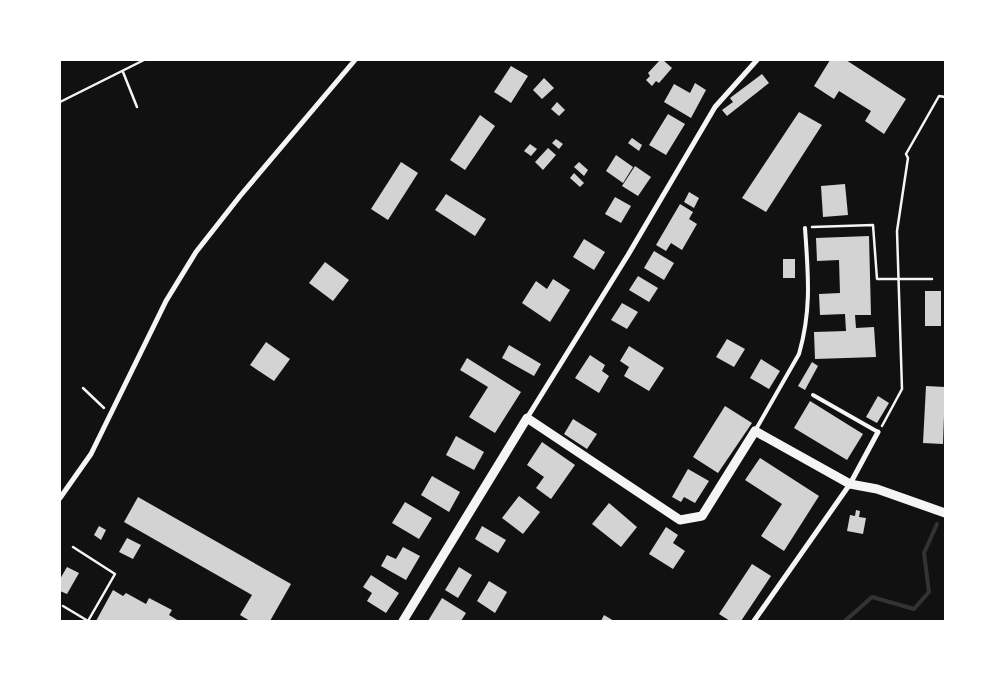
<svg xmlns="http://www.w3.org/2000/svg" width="1005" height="681" font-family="'Libre Baskerville',serif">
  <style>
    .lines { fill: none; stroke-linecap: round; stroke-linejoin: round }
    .stream { stroke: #333; stroke-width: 4 }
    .building { fill: #d3d3d3 }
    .path { stroke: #f5f5f5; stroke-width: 2.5 }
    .service { stroke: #f5f5f5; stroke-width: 4 }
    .minor { stroke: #f5f5f5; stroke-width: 5 }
    .tertiary { stroke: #f5f5f5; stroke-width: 9 }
  </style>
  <rect width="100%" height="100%" fill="#111"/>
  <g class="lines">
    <polyline class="stream" points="845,621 872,597 914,609 929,592 924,553 937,524"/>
  </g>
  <g class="building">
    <polygon points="660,60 663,60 672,68 659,83 656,81 652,86 646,80 650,76 648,73"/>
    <polygon points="830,60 846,60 906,99 884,134 865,121 871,111 839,91 834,99 814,86"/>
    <polygon points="511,66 528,76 511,103 494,92"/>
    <polygon points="762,74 769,83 727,116 722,110 733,102 730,98"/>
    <polygon points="544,78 554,88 542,99 533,90"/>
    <polygon points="695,83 706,90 691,118 664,102 674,84 690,93"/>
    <polygon points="557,102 565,110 559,116 551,109"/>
    <polygon points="799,112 822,125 766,212 742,198"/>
    <polygon points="668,114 685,124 666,155 649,145"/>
    <polygon points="480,115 495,126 465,170 450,160"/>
    <polygon points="632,138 642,145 639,151 628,143"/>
    <polygon points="556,139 563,144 559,149 552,143"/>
    <polygon points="530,144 537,149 531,156 524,151"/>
    <polygon points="548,148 556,155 543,170 535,162"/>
    <polygon points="616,155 633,167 623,183 606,171"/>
    <polygon points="401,162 418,173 388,220 371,209"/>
    <polygon points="579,162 588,170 584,176 574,167"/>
    <polygon points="635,166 651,177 638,196 622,186"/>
    <polygon points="574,173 584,183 580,187 570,178"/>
    <polygon points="845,184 848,215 823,217 821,186"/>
    <polygon points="689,192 699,198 694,208 684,202"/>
    <polygon points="446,194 486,219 475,236 435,210"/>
    <polygon points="615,197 631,206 621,223 605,214"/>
    <polygon points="680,204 693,212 689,219 697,224 682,250 671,243 666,251 656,245"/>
    <polygon points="869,236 871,315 855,315 856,328 874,327 876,357 815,359 814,332 846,331 845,314 820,315 819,294 840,293 839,260 817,261 816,238"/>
    <polygon points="584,239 605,252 594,270 573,257"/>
    <polygon points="654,251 674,263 664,280 644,268"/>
    <rect x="783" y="259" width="12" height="19"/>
    <polygon points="325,262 349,280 333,301 309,283"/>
    <polygon points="638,276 658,288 649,302 629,290"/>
    <polygon points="553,279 570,290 550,322 522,303 536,281 547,289"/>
    <rect x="925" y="291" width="16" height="35"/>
    <polygon points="622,303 638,312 627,329 611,320"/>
    <polygon points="727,339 745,349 734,367 716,357"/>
    <polygon points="266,342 290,359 274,381 250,365"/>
    <polygon points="509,345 541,364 534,376 502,358"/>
    <polygon points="629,346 664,368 649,391 624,376 629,367 620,361"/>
    <polygon points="590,355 605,365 602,371 609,376 599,393 575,378"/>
    <polygon points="467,358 521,392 495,433 469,417 488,387 460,370"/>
    <polygon points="761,359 780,371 769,389 750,378"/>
    <polygon points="812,362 818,366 805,390 798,386"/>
    <polygon points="926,386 945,387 943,444 923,443"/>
    <polygon points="878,396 889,403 877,423 866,417"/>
    <polygon points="810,401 863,434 847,460 794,428"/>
    <polygon points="725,406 752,423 718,473 693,457"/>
    <polygon points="573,419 597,434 587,449 564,434"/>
    <polygon points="456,436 484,452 474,470 446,455"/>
    <polygon points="542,442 575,465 551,499 536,488 544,477 527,465"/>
    <polygon points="760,458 819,496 784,551 761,536 782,504 745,480"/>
    <polygon points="688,469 709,481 695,503 684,497 681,502 672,497"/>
    <polygon points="432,476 460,492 449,512 421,495"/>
    <polygon points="519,496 540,512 523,534 502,518"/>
    <polygon points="138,497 291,584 270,621 250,621 240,615 252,595 124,522"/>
    <polygon points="405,502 432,518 419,539 392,523"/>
    <polygon points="609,503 637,527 621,547 592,524"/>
    <polygon points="856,510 860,511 859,517 866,518 863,534 847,531 850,515 855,516"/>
    <polygon points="99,526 106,530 101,540 94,535"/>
    <polygon points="482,526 506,540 498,553 475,539"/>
    <polygon points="666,527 678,535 673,543 685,551 673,569 649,554"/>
    <polygon points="127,538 141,545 133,559 119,552"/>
    <polygon points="403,547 420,556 406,580 381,566 387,555 396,559"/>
    <polygon points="752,564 771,576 741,621 730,621 719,614"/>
    <polygon points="67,567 79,573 67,594 60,591 60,579"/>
    <polygon points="459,567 472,575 458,598 445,590"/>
    <polygon points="371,575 399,593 386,613 367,601 372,593 363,587"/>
    <polygon points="489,581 507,592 495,613 477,601"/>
    <polygon points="113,590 123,596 126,593 146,604 149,598 172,610 169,615 179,621 96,621"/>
    <polygon points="442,598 466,613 461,621 428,621"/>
    <polygon points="604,615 614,621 601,621"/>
  </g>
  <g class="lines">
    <g class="path">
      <polyline points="123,72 137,107"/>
      <polyline points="60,102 144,60"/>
      <polyline points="812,227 873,225 877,279 932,279"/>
      <polyline points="83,388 104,408"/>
      <polyline points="882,426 902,389 897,231 908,158 906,154 939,96 945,97"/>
      <polyline points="73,547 115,574 88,621"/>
      <polyline points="63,606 88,621"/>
    </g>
    <g class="service">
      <polyline points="813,395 878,432"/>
      <path d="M755 431 799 354C812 309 808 273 805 228"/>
    </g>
    <g class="minor">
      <polyline points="527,418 628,255 715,107 757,60"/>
      <polyline points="60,498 91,454 166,301 196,252 240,196 355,60"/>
      <polyline points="754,621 850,484 878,432"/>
    </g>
    <polyline class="tertiary" points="403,621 527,418 680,520 702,516 755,431 850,484 877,489 945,513"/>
  </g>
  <rect width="1005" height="681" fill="none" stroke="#ffffff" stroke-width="122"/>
</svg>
